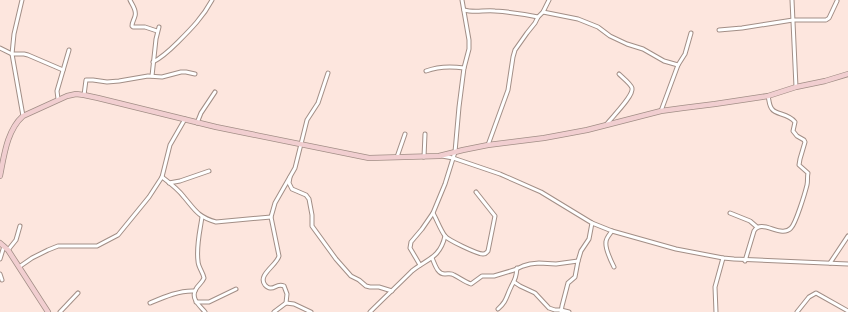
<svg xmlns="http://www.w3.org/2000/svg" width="848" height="312" font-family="Figtree,sans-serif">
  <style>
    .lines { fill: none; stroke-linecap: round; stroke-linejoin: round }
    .street-casing { stroke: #a28e86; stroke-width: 5 }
    .secondary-casing { stroke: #a28e86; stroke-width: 6 }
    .street { stroke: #fff; stroke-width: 3 }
    .secondary { stroke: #f1ced0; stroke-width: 4.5 }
  </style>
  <rect width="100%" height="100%" fill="#fde6de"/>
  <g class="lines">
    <g class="street-casing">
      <g id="street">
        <polyline points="22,0 14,34 12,54 23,116"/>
        <path d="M130 0C132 5 137 10 135 16 134 20 132 22 132 26L133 27H145L157 31"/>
        <polyline points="792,0 796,87"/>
        <path d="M464 10C474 13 484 10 495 11 510 12 524 14 538 17"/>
        <polyline points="543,12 578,19 598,27 610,36 627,44 643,49 664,61 678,65"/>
        <polyline points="719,30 742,28 793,20 826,20 829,18 837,1"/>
        <polyline points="0,48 12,54 24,54 28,55 63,70"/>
        <path d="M153 62C163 57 170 50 178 42 191 29 203 17 212 0"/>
        <path d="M426 71C439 66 450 66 464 68"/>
        <polyline points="152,76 156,39 159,27"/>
        <polyline points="84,95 86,80 93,80 107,82 119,81 148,76 162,77 181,72 186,72 195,74"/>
        <polyline points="58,99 57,91 69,50"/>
        <polyline points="661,111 678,65 685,54 691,33"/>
        <polyline points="197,123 201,113 215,92"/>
        <path d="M606 125C611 118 634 96 632 88 631 84 622 77 619 74"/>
        <polyline points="488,145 508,90 513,57 515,50 527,33 535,23 538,17 543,12 549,0"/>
        <polyline points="442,156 453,158 500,174 541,192 592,223 612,231 676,249 723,258 734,259 848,264"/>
        <polyline points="397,157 405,134"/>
        <polyline points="424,157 425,134"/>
        <path d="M162 177C170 183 178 189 184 197 195 210 198 217 216 222L271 217"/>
        <polyline points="290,177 289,183 292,189 306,195 309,199 312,215 312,226 336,259 351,276 359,280 366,286 370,287 379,287 392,291"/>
        <polyline points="169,183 180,181 209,171"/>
        <path d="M433 213C437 220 440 229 445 236 448 240 477 254 483 254 486 254 486 253 488 251L495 216 476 192"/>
        <polyline points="730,213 750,221 757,227"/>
        <path d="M202 217C200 231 196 246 198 261 198 267 203 272 204 278 202 283 198 285 196 289 190 298 200 306 205 312"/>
        <path d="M612 231C610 234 606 238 606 242 605 248 611 261 614 267"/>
        <polyline points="8,250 16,240 20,226"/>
        <path d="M432 258C435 264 437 274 445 274 449 274 451 273 454 275 460 278 465 282 471 284L482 276H494L514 270 523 266 530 264 539 263 556 264 578 261"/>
        <polyline points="0,259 4,246"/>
        <path d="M745 261 754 231C762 218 781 239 791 228 796 223 805 193 807 185 808 181 807 177 808 173L799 165 800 159 805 142 804 140 797 136 793 131 795 122C788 113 776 115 772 109 769 106 769 99 768 96"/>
        <polyline points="830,263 848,236"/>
        <polyline points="420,265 410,248 411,242 422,229 433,213 445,184 455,152 459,107 464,68 469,49 469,40 462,0"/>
        <polyline points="19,267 32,258 48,250 58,246 97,246 118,235 149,197 162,177 170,145 185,119"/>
        <polyline points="0,274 2,280"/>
        <polyline points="514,282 520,286 535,293 549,308 555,310 561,310 569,312"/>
        <polyline points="196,302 209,302 236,289"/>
        <path d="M150 303C164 297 180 290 195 291"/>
        <polyline points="286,303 294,304 311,312"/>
        <path d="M498 309C507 301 506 297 511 287 515 279 516 278 517 268"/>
        <polyline points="60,312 78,293"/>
        <path d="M274 312 286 303 287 294 284 286C277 283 275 289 270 288 268 288 266 286 265 285 257 275 277 265 279 256L271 217 275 203 295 168 307 120 318 103 328 73"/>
        <path d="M370 312C384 298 398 285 412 271 427 259 440 258 445 236"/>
        <polyline points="561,312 562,306 568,283 575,277 578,261 581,251 589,239 592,223"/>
        <polyline points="716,312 715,287 723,258"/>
        <polyline points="797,312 809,297 816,293 848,311"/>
      </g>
    </g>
    <g class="secondary-casing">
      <g id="secondary">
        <path d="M0 176C4 156 7 130 23 116L67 96 76 94 84 95 98 98 216 127 369 158 439 156 463 150 488 145 544 138 587 130 661 111 683 108 715 104 768 96 796 87 825 81 848 74"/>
        <polyline points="0,243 8,250 19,267 48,312"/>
      </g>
    </g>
    <use href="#street" class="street"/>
    <use href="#secondary" class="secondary"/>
  </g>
</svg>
